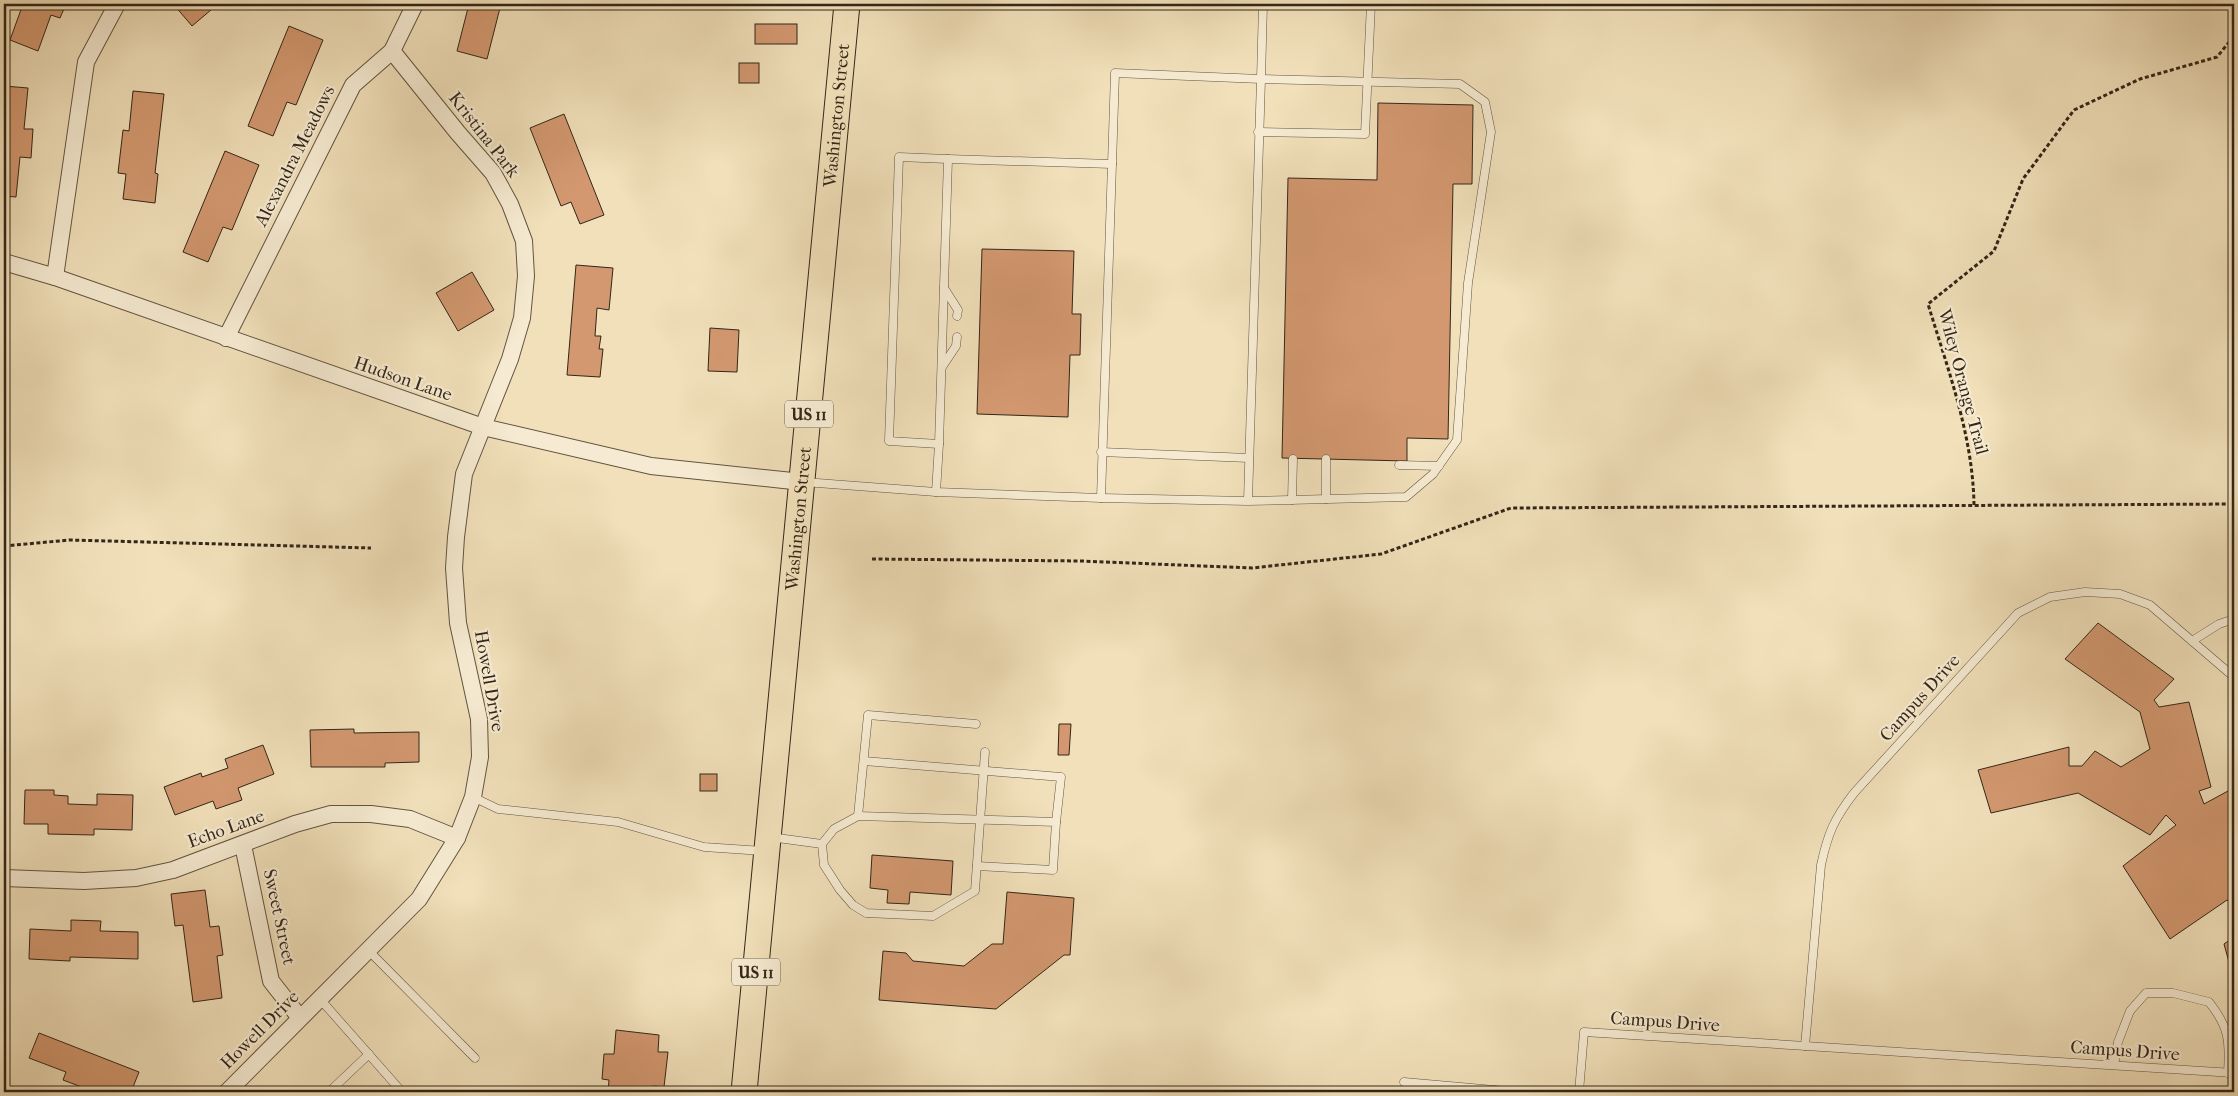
<svg xmlns="http://www.w3.org/2000/svg" width="2238" height="1096" font-family="'IM FELL French Canon',serif">
  <style>
    .building { fill: #d39870; stroke: #332618 }
    .lines { fill: none; stroke-linecap: round; stroke-linejoin: round }
    .lane-casing { stroke: #625440; stroke-width: 9 }
    .street-casing { stroke: #625440; stroke-width: 18 }
    .primary-casing { stroke: #332618; stroke-width: 27 }
    .path { stroke: #332618; stroke-width: 3; stroke-dasharray: 4 2.5; stroke-linecap: butt }
    .lane { stroke: #f6ebd2; stroke-width: 8 }
    .street { stroke: #f6ebd2; stroke-width: 16 }
    .primary { stroke: #f1e0ba; stroke-width: 25 }
    .labels { text-anchor: middle; dominant-baseline: central; stroke-width: 4.5; stroke-linejoin: round; paint-order: stroke }
    .shield { fill: #f6ebd2; stroke: #6e6150; stroke-width: 1 }
    .shield-label { font-size: 16px; font-weight: bold; fill: #332618 }
    .street-label { font-size: 18px; fill: #332618; stroke: #f6ebd2 }
  </style>
  <rect width="100%" height="100%" fill="#f1e0ba"/>
  <filter id="stains"><feTurbulence type="fractalNoise" baseFrequency=".004" numOctaves="4"/><feColorMatrix values="0 0 0 0 .2 0 0 0 0 .09 0 0 0 0 .02 0 0 0 .5 -.17"/></filter>
  <radialGradient id="worn" r=".72"><stop offset=".6" stop-color="#630" stop-opacity="0"/><stop offset="1" stop-color="#630" stop-opacity=".3"/></radialGradient>
  <g class="building">
    <polygon points="23,4 66,4 60,18 51,15 38,51 10,40"/>
    <polygon points="178,4 218,4 192,26 175,6"/>
    <polygon points="469,4 501,4 487,59 457,51"/>
    <rect x="733" y="4" width="20" height="1"/>
    <rect x="755" y="24" width="42" height="20"/>
    <polygon points="289,26 323,40 296,105 287,102 273,136 248,126"/>
    <rect x="739" y="63" width="20" height="20"/>
    <polygon points="4,86 28,88 24,129 33,129 31,158 20,157 16,197 4,196"/>
    <polygon points="133,91 164,94 155,173 158,174 155,203 123,199 126,174 118,173 123,130 129,131"/>
    <polygon points="1378,103 1473,105 1472,184 1453,184 1448,439 1407,438 1407,461 1282,458 1288,178 1377,180"/>
    <polygon points="564,114 604,215 580,224 571,202 561,206 530,128"/>
    <polygon points="225,151 259,165 232,230 223,227 208,262 183,252"/>
    <polygon points="982,249 1074,251 1072,314 1081,314 1080,355 1070,355 1068,417 977,414"/>
    <polygon points="576,265 613,268 609,310 597,308 595,336 601,336 599,349 603,349 600,377 567,375"/>
    <polygon points="472,272 494,310 458,331 436,293"/>
    <polygon points="710,328 739,330 737,372 708,371"/>
    <polygon points="2098,623 2174,679 2154,700 2159,707 2189,702 2211,787 2199,791 2204,804 2228,791 2234,801 2234,907 2227,900 2170,939 2123,866 2176,825 2166,815 2150,835 2078,793 1991,813 1978,770 2069,747 2069,766 2082,766 2095,751 2121,767 2150,749 2140,712 2065,659"/>
    <polygon points="1059,724 1071,724 1069,755 1058,755"/>
    <polygon points="354,729 354,733 419,732 419,762 385,763 385,767 311,767 310,730"/>
    <polygon points="263,745 274,774 238,788 242,800 216,809 213,801 175,815 164,787 201,773 202,777 228,768 225,759"/>
    <rect x="700" y="774" width="17" height="17"/>
    <polygon points="25,790 54,790 54,795 68,796 68,804 97,805 97,794 133,795 132,830 94,829 94,835 48,834 48,824 24,824"/>
    <polygon points="872,855 953,861 951,895 910,892 909,904 887,903 888,890 870,888"/>
    <polygon points="205,890 210,927 219,926 223,955 217,956 222,998 193,1002 183,925 175,926 171,894"/>
    <polygon points="1007,892 1074,898 1070,955 1064,955 996,1009 879,1000 883,951 906,953 913,961 964,966 992,944 1003,944"/>
    <polygon points="71,920 101,921 100,931 138,932 138,959 70,957 70,961 29,959 30,929 71,931"/>
    <polygon points="2234,937 2234,980 2224,944"/>
    <polygon points="616,1030 659,1035 658,1052 668,1052 664,1087 653,1086 653,1092 608,1092 609,1080 602,1079 604,1054 614,1054"/>
    <polygon points="39,1033 139,1072 131,1092 95,1092 63,1080 66,1072 29,1058"/>
  </g>
  <g class="lines">
    <g class="lane-casing">
      <g id="lane">
        <polyline points="1258,132 1365,134 1371,4"/>
        <polyline points="944,288 958,310 957,316"/>
        <polyline points="942,367 956,346 957,337"/>
        <polyline points="939,444 889,441 899,157 948,159"/>
        <polyline points="1101,452 1249,458"/>
        <polyline points="1326,459 1326,499"/>
        <polyline points="1399,465 1439,466"/>
        <polyline points="804,482 936,492 1101,498 1248,501 1406,497 1433,474 1457,440 1468,283 1491,132 1485,102 1460,84 1261,79 1248,501"/>
        <polyline points="936,492 939,444 948,159 1112,164"/>
        <polyline points="1101,498 1115,73 1261,79 1263,4"/>
        <polyline points="1292,500 1293,459"/>
        <polyline points="2192,641 2219,624 2234,619"/>
        <polyline points="864,761 1061,777 1056,822"/>
        <polyline points="473,797 498,809 618,822 704,847 763,851"/>
        <polyline points="858,816 868,715 976,724"/>
        <polyline points="770,837 822,844 824,865 840,890 853,905 866,913 933,916 975,891 985,752"/>
        <polyline points="822,844 834,829 858,816 1056,822 1053,870 977,866"/>
        <polyline points="368,950 475,1058"/>
        <polyline points="320,999 402,1092"/>
        <path d="M1805 1046 1821 865C1828 833 1834 819 1854 793L2018 613 2050 597 2085 592 2120 594 2150 605 2234 677"/>
        <path d="M2114 1065 2118 1042 2130 1011 2146 993H2173L2209 1002C2229 1027 2230 1041 2228 1073"/>
        <polyline points="1404,1082 1517,1092"/>
        <polyline points="329,1092 369,1054"/>
        <polyline points="1579,1092 1584,1032 2234,1073"/>
      </g>
    </g>
    <g class="street-casing">
      <g id="street">
        <polyline points="4,262 55,277 483,427 651,466 802,482"/>
        <polyline points="55,277 86,62 117,4"/>
        <polyline points="226,338 353,85 392,51 415,4"/>
        <polyline points="243,845 271,981 300,1018"/>
        <polyline points="4,878 84,881 136,878 173,870 295,824 331,814 371,814 410,819 457,838"/>
        <polyline points="227,1092 419,899 457,838 473,797 480,757 479,719 458,623 454,568 456,537 464,474 510,359 522,318 526,276 524,241 510,204 493,173 458,133 392,51"/>
      </g>
    </g>
    <g class="primary-casing">
      <g id="primary">
        <path id="s1" d="M744 1092 847 4"/>
      </g>
    </g>
    <g class="path">
      <path d="M1974 505C1973 436 1948 370 1928 304L1994 251 2023 179 2074 110 2140 79 2217 57 2234 36"/>
      <polyline points="4,546 70,540 371,548"/>
      <polyline points="872,559 1081,561 1252,568 1381,554 1511,508 2234,504"/>
    </g>
    <use href="#lane" class="lane"/>
    <use href="#street" class="street"/>
    <use href="#primary" class="primary"/>
  </g>
  <g class="labels">
    <g class="shield">
      <rect x="785" y="400.5" width="48" height="27" rx="4"/>
      <rect x="732" y="958.5" width="48" height="27" rx="4"/>
    </g>
    <g class="shield-label">
      <text x="809" y="414">US 11</text>
      <text x="756" y="972">US 11</text>
    </g>
    <g class="street-label">
      <text stroke="none"><textPath href="#s1" startOffset="981">Washington Street</textPath></text>
      <text transform="translate(484 135) rotate(52)">Kristina Park</text>
      <text transform="translate(295 156) rotate(-63)">Alexandra Meadows</text>
      <text transform="translate(403 379) rotate(19)">Hudson Lane</text>
      <text transform="translate(1963 382) rotate(75)">Wiley Orange Trail</text>
      <text stroke="none"><textPath href="#s1" startOffset="576">Washington Street</textPath></text>
      <text transform="translate(489 681) rotate(80)">Howell Drive</text>
      <text transform="translate(1920 698) rotate(-48)">Campus Drive</text>
      <text transform="translate(226 829) rotate(-20)">Echo Lane</text>
      <text transform="translate(279 917) rotate(78)">Sweet Street</text>
      <text transform="translate(1665 1022) rotate(4)">Campus Drive</text>
      <text transform="translate(260 1030) rotate(-45)">Howell Drive</text>
      <text transform="translate(2125 1051) rotate(4)">Campus Drive</text>
    </g>
  </g>
  <rect width="2238" height="1096" fill="none" stroke="#f1e0ba" stroke-width="20"/>
  <rect x="5" y="5" width="2228" height="1086" fill="none" stroke="#332618" stroke-width="2.5"/>
  <rect x="10" y="10" width="2218" height="1076" fill="none" stroke="#332618"/>
  <rect width="100%" height="100%" filter="url(#stains)"/>
  <rect width="100%" height="100%" fill="url(#worn)"/>
</svg>
